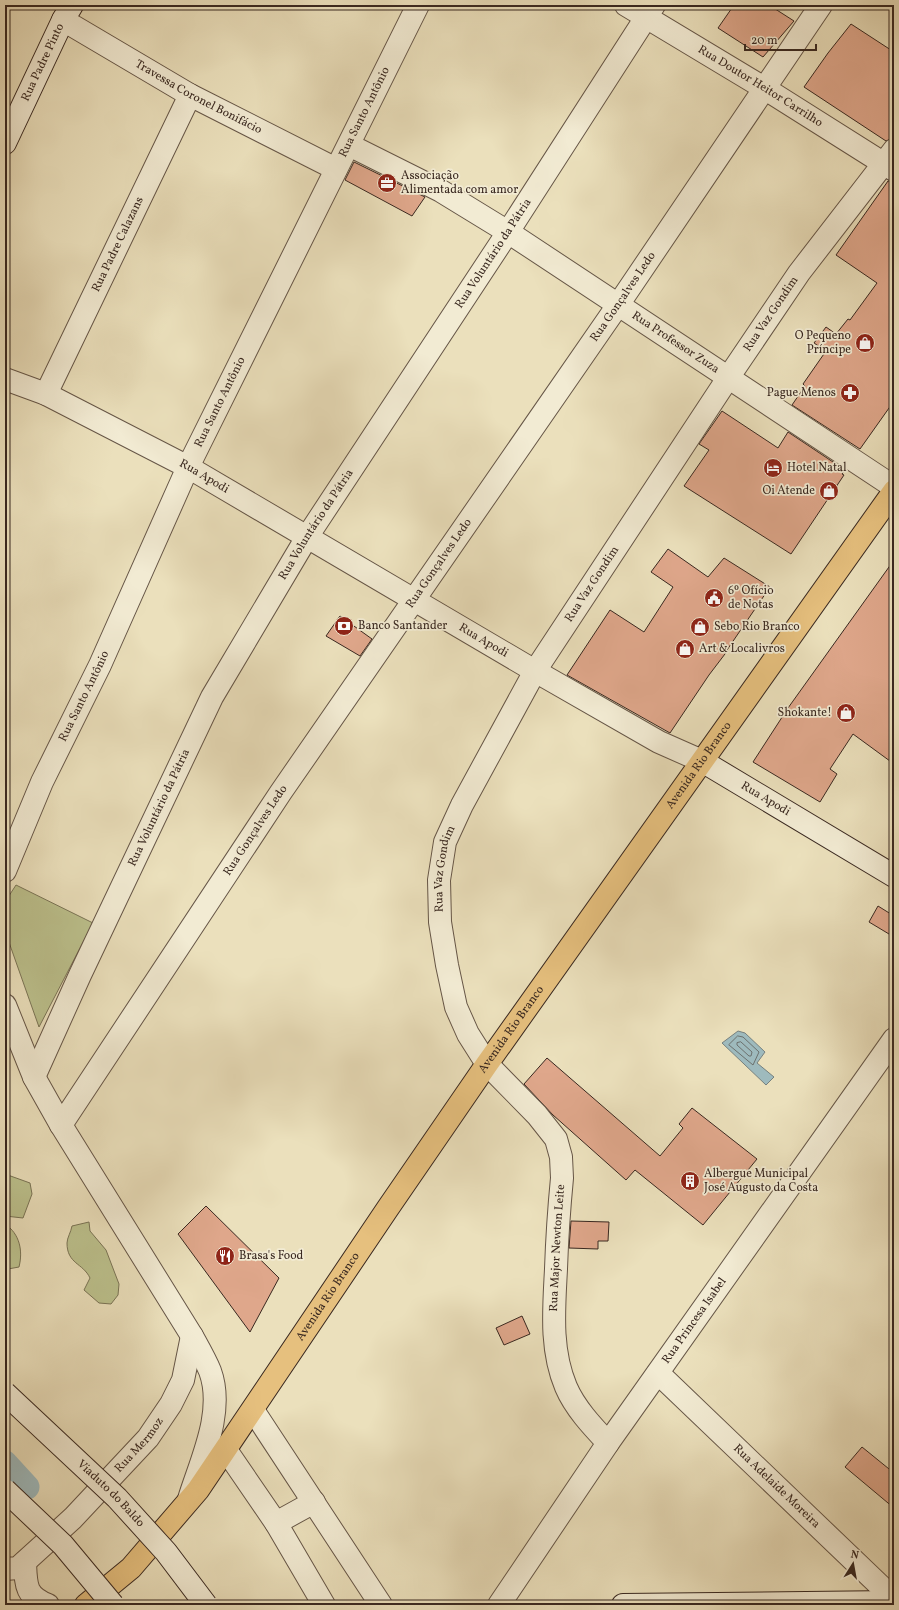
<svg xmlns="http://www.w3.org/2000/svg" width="899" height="1610" font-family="Vollkorn,serif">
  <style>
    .green { fill: #bcc18d; stroke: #7a7456 }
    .water { fill: #9ebabd; stroke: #76807e }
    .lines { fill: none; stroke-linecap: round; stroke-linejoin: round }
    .shore { stroke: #6c716e; stroke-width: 1 }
    .canal { stroke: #9ebabd; stroke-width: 25 }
    .building { fill: #dfa78b; stroke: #392820 }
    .minor-casing { stroke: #665647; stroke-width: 24 }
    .tertiary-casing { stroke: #665647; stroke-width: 24 }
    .secondary-casing { stroke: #392820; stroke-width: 24 }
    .primary-casing { stroke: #392820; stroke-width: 24 }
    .minor { stroke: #f2ebd3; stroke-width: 22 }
    .tertiary { stroke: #f2ebd3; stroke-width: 22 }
    .secondary { stroke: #f2ebd3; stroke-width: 22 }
    .primary { stroke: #e6c07e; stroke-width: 22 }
    .secondary-bridge-casing { stroke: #392820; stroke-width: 24; stroke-linecap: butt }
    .secondary-bridge { stroke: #f2ebd3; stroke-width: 22 }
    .labels { text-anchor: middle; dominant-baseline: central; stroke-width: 3.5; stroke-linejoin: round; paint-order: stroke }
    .street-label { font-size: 12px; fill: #392820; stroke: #f2ebd3 }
    .poi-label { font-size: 12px; fill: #392820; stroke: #f2ebd3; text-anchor: start }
  </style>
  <rect width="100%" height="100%" fill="#ebe0bc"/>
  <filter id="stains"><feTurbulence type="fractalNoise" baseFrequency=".005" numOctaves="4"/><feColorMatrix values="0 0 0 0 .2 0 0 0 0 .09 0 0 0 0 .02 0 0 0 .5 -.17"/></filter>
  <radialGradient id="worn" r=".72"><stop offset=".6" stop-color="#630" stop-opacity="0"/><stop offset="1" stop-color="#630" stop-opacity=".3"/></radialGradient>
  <g class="green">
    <polygon points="16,885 93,923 39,1027 5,931 5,902"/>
    <polygon points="5,1174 30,1183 32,1194 23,1218 5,1216"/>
    <path d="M89 1222 90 1231 106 1250 119 1284 118 1295 111 1304 99 1303 84 1290 90 1278C83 1263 67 1264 67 1243 67 1238 71 1232 72 1226Z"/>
    <path d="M5 1224C20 1234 23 1251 19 1267L8 1269 5 1266Z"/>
  </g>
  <polygon class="water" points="738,1031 745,1033 765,1052 757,1063 774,1077 766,1085 722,1043"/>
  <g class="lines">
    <g class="shore">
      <polygon points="738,1036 743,1037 759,1052 753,1065 729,1045"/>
      <polygon points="741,1042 752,1052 751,1056 749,1056 737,1045 737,1043"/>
    </g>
    <polyline class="canal" points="5,1463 27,1487"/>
  </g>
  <g class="building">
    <polygon points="734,5 769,5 794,21 763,57 718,28"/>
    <polygon points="851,24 894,52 894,138 886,141 804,87 828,53"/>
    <polygon points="354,162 425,197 412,216 345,180"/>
    <polygon points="888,181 894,182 894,401 860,449 792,405 805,386 803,384 826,351 814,343 826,327 836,334 848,319 850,320 877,283 836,255"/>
    <polygon points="722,411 778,448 788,432 845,470 842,474 844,475 791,554 684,486 709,450 699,444"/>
    <polygon points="668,549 708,577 724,558 770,587 727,650 728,650 709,675 670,733 567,675 610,610 644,632 673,587 651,572"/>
    <polygon points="894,560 894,764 853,734 830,769 837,774 820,802 753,762 788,708"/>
    <polygon points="340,616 372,639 360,656 326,636"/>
    <polygon points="878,906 894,916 894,937 869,922"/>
    <polygon points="547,1058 660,1156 683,1128 679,1124 692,1108 757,1159 703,1225 635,1170 626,1180 553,1115 524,1084"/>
    <polygon points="206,1206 279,1278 250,1332 178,1234"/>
    <polygon points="571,1221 609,1222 608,1241 598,1241 598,1249 569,1248"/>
    <polygon points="522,1316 530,1334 504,1345 496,1328"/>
    <polygon points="862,1447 894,1473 894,1508 845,1467"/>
  </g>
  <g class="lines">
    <g class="minor-casing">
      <g id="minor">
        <path id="s1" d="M626 5 764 88 894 170"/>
        <path id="s2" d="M63 20 190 95 336 169"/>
        <path id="s3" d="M349 145 441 191 508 232 894 487"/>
        <path id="s4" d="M46 394 190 95"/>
        <path id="s5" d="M5 871 42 782 100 665 188 467 418 5"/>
        <path id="s6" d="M34 1077 80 975 212 697 307 537 508 232 654 5"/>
        <path id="s7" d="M658 1373 894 1599"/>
        <polyline points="253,1410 381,1605"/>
        <path id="s8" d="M608 1443C592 1426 575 1408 566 1387 550 1349 554 1309 556 1269 557 1239 559 1209 562 1178L561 1157 556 1139 537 1115 487 1064 468 1034 456 1007 447 965 440 922 439 880 445 842 462 805 535 671 728 378 799 273 894 150"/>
        <polyline points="226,1450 276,1523 324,1605"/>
        <polyline points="276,1523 314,1502"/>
      </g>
    </g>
    <g class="tertiary-casing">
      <g id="tertiary">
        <path id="s9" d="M5 379 46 394 188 467 535 671 659 742 702 761"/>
        <path d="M5 1005 34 1077 61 1125 192 1336C198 1347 205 1359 210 1371 225 1412 201 1460 189 1499"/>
        <path id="s10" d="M61 1125 281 792 618 305 821 5"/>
        <path d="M25 1562C26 1585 25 1596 48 1605"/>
        <path id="s11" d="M5 1569 18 1568 73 1518 148 1438 171 1404 183 1380 192 1336"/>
        <path id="s12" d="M499 1605 608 1443 894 1039"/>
      </g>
    </g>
    <g class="secondary-casing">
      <g id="secondary">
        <path id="s13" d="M5 143 63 20 72 5"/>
        <path id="s14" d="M702 761 894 876"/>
        <polyline points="623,1605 894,1602"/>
      </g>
    </g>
    <g class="primary-casing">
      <g id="primary">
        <path id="s15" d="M86 1605 131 1568 198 1490 388 1208 487 1064 894 491"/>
      </g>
    </g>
    <use href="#minor" class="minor"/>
    <use href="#tertiary" class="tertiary"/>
    <use href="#secondary" class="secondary"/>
    <use href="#primary" class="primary"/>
    <g class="secondary-bridge-casing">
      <g id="secondary-bridge">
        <path id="s16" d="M5 1393 117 1498 166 1552 206 1605"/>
        <polyline points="5,1490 63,1545 113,1605"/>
      </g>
    </g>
    <use href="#secondary-bridge" class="secondary-bridge"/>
  </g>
  <defs>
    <g id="office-disc" transform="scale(1)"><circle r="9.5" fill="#8f2418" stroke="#f2ebd3"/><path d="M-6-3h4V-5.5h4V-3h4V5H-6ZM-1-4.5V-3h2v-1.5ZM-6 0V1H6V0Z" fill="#fff"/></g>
    <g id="shop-disc" transform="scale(1)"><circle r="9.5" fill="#8f2418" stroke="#f2ebd3"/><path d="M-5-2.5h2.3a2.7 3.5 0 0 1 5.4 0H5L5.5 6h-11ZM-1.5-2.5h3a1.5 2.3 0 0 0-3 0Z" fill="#fff"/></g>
    <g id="pharmacy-disc" transform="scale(1)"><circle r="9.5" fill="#8f2418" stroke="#f2ebd3"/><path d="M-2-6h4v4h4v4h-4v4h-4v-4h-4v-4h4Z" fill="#fff"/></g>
    <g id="hotel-disc" transform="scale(1)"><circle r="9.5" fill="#8f2418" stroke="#f2ebd3"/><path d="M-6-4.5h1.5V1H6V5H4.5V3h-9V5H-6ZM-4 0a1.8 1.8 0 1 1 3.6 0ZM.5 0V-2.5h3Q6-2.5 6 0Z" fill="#fff"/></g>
    <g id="civic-disc" transform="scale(1)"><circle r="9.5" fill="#8f2418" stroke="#f2ebd3"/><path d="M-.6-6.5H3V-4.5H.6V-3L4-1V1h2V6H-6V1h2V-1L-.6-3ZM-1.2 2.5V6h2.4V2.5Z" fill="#fff"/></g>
    <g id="bank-disc" transform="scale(1)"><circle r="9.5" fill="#8f2418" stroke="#f2ebd3"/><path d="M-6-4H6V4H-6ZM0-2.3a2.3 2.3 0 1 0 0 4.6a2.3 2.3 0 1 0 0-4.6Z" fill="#fff"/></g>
    <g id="building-disc" transform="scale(1)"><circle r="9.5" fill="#8f2418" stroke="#f2ebd3"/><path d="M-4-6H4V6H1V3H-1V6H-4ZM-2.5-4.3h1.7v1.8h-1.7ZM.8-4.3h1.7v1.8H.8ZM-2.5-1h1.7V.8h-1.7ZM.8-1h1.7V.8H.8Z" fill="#fff"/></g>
    <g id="restaurant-disc" transform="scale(1)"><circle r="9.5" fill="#8f2418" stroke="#f2ebd3"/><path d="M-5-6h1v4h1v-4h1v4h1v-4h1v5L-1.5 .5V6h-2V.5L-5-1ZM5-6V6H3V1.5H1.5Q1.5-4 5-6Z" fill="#fff"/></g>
  </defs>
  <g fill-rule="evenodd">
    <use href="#office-disc" x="387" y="183"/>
    <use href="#shop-disc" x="865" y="343"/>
    <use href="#pharmacy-disc" x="850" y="393"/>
    <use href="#hotel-disc" x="773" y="468"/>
    <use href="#shop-disc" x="829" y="491"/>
    <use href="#civic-disc" x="714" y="598"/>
    <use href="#bank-disc" x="344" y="626"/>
    <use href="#shop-disc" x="700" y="627"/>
    <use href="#shop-disc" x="685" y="649"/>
    <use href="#shop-disc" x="846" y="713"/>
    <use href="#building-disc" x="690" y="1181"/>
    <use href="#restaurant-disc" x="225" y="1256"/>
  </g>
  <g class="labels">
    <g class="street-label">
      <text stroke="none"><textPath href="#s13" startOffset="89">Rua Padre Pinto</textPath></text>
      <text stroke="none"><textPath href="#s1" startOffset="157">Rua Doutor Heitor Carrilho</textPath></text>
      <text stroke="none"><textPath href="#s2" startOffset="156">Travessa Coronel Bonifácio</textPath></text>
      <text stroke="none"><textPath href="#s5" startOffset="840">Rua Santo Antônio</textPath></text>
      <text stroke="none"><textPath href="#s4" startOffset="166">Rua Padre Calazans</textPath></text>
      <text stroke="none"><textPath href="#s6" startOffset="945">Rua Voluntário da Pátria</textPath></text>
      <text stroke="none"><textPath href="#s10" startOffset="1001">Rua Gonçalves Ledo</textPath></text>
      <text stroke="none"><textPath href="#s8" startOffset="1276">Rua Vaz Gondim</textPath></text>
      <text stroke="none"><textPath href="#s3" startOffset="382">Rua Professor Zuza</textPath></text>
      <text stroke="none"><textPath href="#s5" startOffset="516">Rua Santo Antônio</textPath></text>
      <text stroke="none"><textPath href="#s9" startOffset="222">Rua Apodi</textPath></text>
      <text stroke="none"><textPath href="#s6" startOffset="621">Rua Voluntário da Pátria</textPath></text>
      <text stroke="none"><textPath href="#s10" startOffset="677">Rua Gonçalves Ledo</textPath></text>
      <text stroke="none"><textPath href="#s8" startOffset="952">Rua Vaz Gondim</textPath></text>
      <text stroke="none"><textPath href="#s9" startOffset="546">Rua Apodi</textPath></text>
      <text stroke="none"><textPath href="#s5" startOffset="192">Rua Santo Antônio</textPath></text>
      <text stroke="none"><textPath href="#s15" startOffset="1042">Avenida Rio Branco</textPath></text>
      <text stroke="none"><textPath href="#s14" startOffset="74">Rua Apodi</textPath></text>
      <text stroke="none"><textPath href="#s6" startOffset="297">Rua Voluntário da Pátria</textPath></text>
      <text stroke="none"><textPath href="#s10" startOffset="353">Rua Gonçalves Ledo</textPath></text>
      <text stroke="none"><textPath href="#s8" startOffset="628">Rua Vaz Gondim</textPath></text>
      <text stroke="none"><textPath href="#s15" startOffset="718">Avenida Rio Branco</textPath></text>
      <text stroke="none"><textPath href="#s8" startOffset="211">Rua Major Newton Leite</textPath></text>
      <text stroke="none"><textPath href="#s15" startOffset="394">Avenida Rio Branco</textPath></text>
      <text stroke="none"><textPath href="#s12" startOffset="345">Rua Princesa Isabel</textPath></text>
      <text stroke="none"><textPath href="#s11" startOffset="186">Rua Mermoz</textPath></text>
      <text stroke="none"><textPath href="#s7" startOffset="164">Rua Adelaide Moreira</textPath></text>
      <text stroke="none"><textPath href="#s16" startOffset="146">Viaduto do Baldo</textPath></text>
    </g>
    <g class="poi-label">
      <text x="401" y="176">Associação<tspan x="401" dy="14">Alimentada com amor</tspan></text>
      <text x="851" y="336" text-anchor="end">O Pequeno<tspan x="851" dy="14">Príncipe</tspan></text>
      <text x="836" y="393" text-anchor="end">Pague Menos</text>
      <text x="787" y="468">Hotel Natal</text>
      <text x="815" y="491" text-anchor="end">Oi Atende</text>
      <text x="728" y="591">6º Ofício<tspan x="728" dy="14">de Notas</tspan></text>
      <text x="358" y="626">Banco Santander</text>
      <text x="714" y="627">Sebo Rio Branco</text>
      <text x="699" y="649">Art &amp; Localivros</text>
      <text x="832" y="713" text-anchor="end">Shokante!</text>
      <text x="704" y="1174">Albergue Municipal<tspan x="704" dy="14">José Augusto da Costa</tspan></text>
      <text x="239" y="1256">Brasa's Food</text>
    </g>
  </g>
  <rect width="899" height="1610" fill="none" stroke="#ebe0bc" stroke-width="20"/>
  <rect x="6" y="6" width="887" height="1598" fill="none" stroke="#392820" stroke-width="2"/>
  <rect x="10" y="10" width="879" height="1590" fill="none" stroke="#392820"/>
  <g transform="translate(853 1564) rotate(11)" stroke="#f2ebd3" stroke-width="3" paint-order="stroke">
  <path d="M0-3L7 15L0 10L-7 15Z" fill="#392820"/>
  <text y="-6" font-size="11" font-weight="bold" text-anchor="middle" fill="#392820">N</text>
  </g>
  <path d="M745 44v6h71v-6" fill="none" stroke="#392820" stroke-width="2"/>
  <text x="751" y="44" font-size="12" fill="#392820" stroke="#f2ebd3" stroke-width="3" paint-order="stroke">20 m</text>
  <rect width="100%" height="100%" filter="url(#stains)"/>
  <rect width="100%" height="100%" fill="url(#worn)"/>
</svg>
